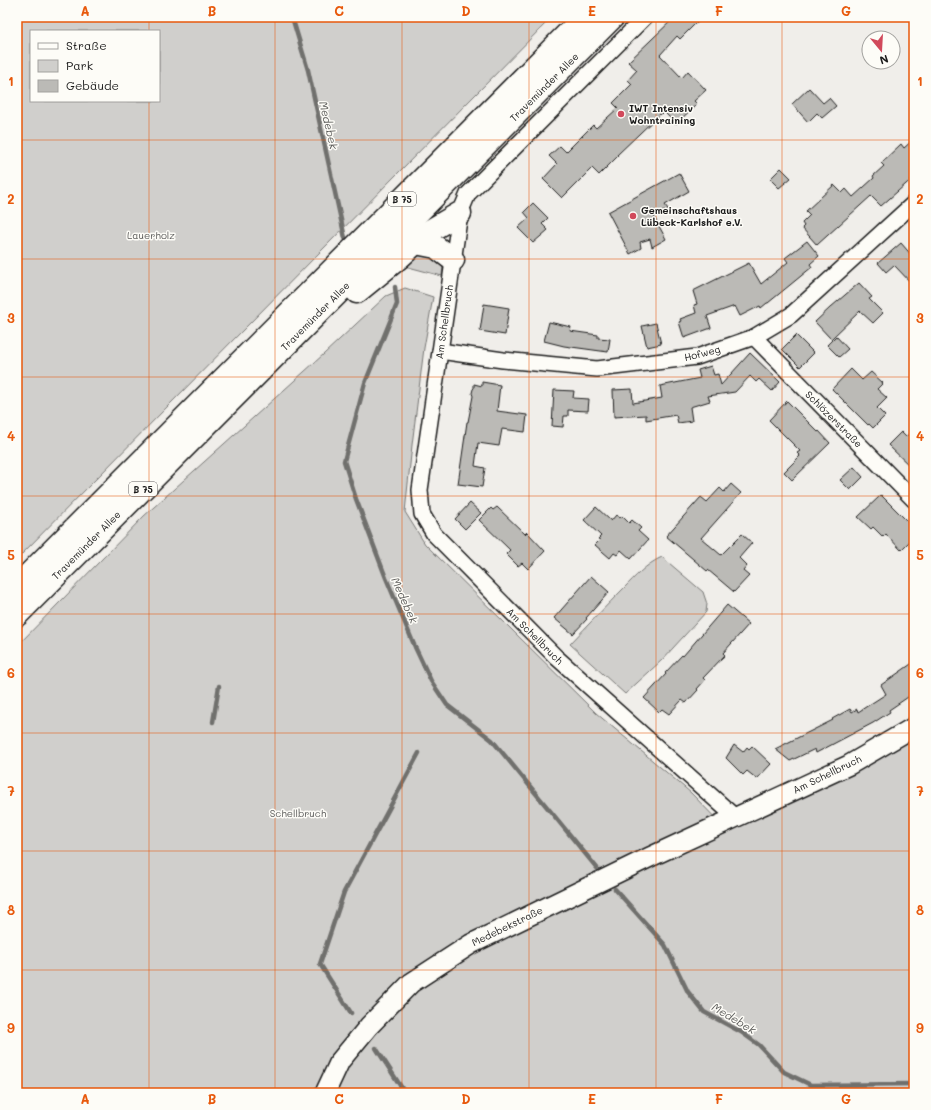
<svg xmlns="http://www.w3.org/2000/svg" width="931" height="1110" font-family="Mali,sans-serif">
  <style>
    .green { fill: #d0cfcc; stroke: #767674; fill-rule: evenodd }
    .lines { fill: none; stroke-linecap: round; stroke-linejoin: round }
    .stream { stroke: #706f6d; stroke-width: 4.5 }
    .building { fill: #bbbab6; stroke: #1c1c1c }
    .minor-casing { stroke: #1c1c1c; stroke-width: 18 }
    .tertiary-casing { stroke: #1c1c1c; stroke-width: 22 }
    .trunk-casing { stroke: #1c1c1c; stroke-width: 25 }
    .minor { stroke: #fdfcf7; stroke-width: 15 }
    .tertiary { stroke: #fdfcf7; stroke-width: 19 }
    .trunk { stroke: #fdfcf7; stroke-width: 22 }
    .grid { fill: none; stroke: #e8590c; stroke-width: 1; stroke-opacity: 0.55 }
    .poi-dot { fill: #d1495b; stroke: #fdfcf7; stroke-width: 1.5 }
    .labels { text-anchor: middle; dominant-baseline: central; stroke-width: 3; stroke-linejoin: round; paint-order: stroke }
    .shield { fill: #fdfcf7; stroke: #605f5e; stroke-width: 1 }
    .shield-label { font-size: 9px; font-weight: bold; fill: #1c1c1c }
    .street-label { font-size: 10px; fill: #1c1c1c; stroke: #fdfcf7 }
    .poi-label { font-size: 10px; font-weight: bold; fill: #1c1c1c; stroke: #fdfcf7; text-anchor: start }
    .park-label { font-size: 10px; fill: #5b5b5a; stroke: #fdfcf7 }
    .water-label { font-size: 11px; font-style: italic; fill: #5b5b59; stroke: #fdfcf7 }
    .neatline { fill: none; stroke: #e8590c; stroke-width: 1.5 }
    .grid-label { font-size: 13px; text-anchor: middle; font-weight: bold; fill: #e8590c }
  </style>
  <rect width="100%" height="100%" fill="#f0eeea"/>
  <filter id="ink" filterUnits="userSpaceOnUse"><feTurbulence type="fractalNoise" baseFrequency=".025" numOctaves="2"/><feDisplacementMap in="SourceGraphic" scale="8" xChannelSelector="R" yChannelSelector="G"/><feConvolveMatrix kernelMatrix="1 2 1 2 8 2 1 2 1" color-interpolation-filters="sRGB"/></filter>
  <g filter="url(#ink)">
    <g class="green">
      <path d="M17 17H552L17 559ZM31 31H159V101H31Z"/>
      <polygon points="417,250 427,251 443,264 442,276 401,265"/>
      <polygon points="405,288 433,297 424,348 412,445 405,512 425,544 596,713 691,793 728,831 853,773 914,738 914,1093 17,1093 17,646 144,516 324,354 386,296"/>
      <path d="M662 557 703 592 707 604 706 612 662 660 625 694 570 644C588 625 606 606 624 588 635 577 646 564 662 557Z"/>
    </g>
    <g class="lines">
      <g class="stream">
        <polyline points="292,17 308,70 345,238"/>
        <polyline points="395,287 397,304 365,383 344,461 356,499 386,578 415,647 431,681 447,705 492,740 597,868"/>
        <polyline points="213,722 219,686"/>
        <polyline points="615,889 665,945 688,992 704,1012 741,1032 759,1045 784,1072 811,1085 914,1084"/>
        <polyline points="351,1013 320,964 344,892 419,753"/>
        <polyline points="376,1048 405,1093"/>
      </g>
    </g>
    <g class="building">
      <polygon points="675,17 702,17 680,39 677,36 660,55 682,78 688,71 706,90 694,101 697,104 676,124 664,112 662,114 661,113 617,155 618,156 599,175 592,168 562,198 543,179 557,164 549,156 560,146 566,152 593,125 596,128 618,108 613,103 632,84 628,80 637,70 628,62"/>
      <polygon points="809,88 823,103 829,98 836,106 822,118 817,113 808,122 792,104"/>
      <polygon points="914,139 914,177 881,206 871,196 817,245 802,228 804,226 802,223 810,215 806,211 834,185 842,193 846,189 853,197 874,178 873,176 884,166 881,163 901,144 904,148"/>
      <polygon points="781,168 791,178 779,188 770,179"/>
      <polygon points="679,173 689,191 665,205 668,209 654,217 666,239 652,247 650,239 640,242 641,248 630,254 608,212"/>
      <polygon points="533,203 548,218 542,224 548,230 533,243 518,228 529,218 524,212"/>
      <polygon points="807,241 819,256 810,264 812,267 768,303 767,303 761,308 760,306 740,316 735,306 707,316 711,328 684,338 679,322 681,321 680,319 696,313 694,305 697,304 693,291 749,263 761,284 788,262 785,258"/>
      <polygon points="901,243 914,258 914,286 894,265 886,272 878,263"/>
      <polygon points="859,283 872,297 869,299 883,313 873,323 860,311 831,339 815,322 831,307"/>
      <polygon points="484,304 509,308 505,335 480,331"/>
      <polygon points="549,322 571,327 570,331 598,335 598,338 610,339 608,352 564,346 544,341"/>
      <polygon points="656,323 661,344 647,347 642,326"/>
      <polygon points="796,335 814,353 800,367 782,349"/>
      <polygon points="836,336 848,349 839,357 827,345"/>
      <polygon points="750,353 780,382 772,391 759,379 756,382 750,376 735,392 708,396 710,401 690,407 692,421 678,423 676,415 646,420 646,415 614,417 613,390 632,389 633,403 662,398 660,386 700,378 698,370 711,366 714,375 718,374 721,385"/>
      <polygon points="851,369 862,380 871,372 883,383 877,389 887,398 877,408 885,416 873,428 869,424 868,425 832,389"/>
      <polygon points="482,382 500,385 497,411 527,415 525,432 502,429 499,446 478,443 475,466 485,468 482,487 458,484 467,422 468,422 473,396 472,393 473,389 474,388 474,384 482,386"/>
      <polygon points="554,390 574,391 573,398 589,399 588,411 568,410 568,416 564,416 563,427 552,426"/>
      <polygon points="787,401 818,432 819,431 830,443 792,480 784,472 800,456 797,453 800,451 769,420"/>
      <polygon points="914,428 914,470 888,445 901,432 906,437"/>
      <polygon points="854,467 863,477 850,490 840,480"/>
      <polygon points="731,484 741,493 701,538 721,555 742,534 752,543 739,558 747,566 743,571 749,576 734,592 708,570 707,571 666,536 701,497 707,502 720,488 724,492"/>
      <polygon points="881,495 914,528 914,537 901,550 886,534 883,537 873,527 871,529 858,517"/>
      <polygon points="470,503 481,513 465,529 455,519"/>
      <polygon points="497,507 525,534 527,532 545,551 528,569 522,563 518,566 506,554 510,550 479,520 491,508 493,510"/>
      <polygon points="596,507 611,521 616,515 620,518 622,516 629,523 632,520 641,528 638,531 648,540 631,559 621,550 617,555 614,553 610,558 595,545 600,540 598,539 601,536 584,520"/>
      <polygon points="591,576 609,592 586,618 587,619 573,634 554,618"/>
      <polygon points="727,605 749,624 723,653 725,655 703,678 705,680 697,689 698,690 686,703 682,700 669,714 662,709 659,712 644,698 666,674 665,673 682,655 683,656"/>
      <polygon points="914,662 914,693 889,710 890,712 873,723 816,753 815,749 790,761 775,749 833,720 832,719 850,709 852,712 857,709 858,712 886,694 881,685"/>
      <polygon points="734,745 743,752 747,747 749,749 752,746 771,764 757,779 747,771 743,775 726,758"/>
    </g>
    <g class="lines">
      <g class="minor-casing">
        <g id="minor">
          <polyline points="645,17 468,194 460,213 420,490 422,514 434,534 556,657 735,817"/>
          <polyline points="754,337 914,500"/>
          <polyline points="440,351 503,360 597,369 697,357 754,337 791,315 914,203"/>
        </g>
      </g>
      <g class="tertiary-casing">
        <polyline id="tertiary" points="325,1093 340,1061 369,1026 411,983 471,944 650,857 849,765 914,727"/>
      </g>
      <g class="trunk-casing">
        <g id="trunk">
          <polyline points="416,243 436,247 453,260"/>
          <polyline points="357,292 400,257 426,233 460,213"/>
          <polyline points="17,586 584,17"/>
          <polyline points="17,615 613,17"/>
        </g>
      </g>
      <use href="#minor" class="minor"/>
      <use href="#tertiary" class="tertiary"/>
      <use href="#trunk" class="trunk"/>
    </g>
  </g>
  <path class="grid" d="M149 17V31M275 17V1093M402 17V1093M529 17V1093M656 17V1093M782 17V1093M149 101V1093M17 140H914M17 259H914M17 377H914M17 496H914M17 614H914M17 733H914M17 851H914M17 970H914"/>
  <g class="poi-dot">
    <circle cx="621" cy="114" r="4"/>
    <circle cx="633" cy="216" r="4"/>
  </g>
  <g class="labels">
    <g class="shield">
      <rect x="388" y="192" width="28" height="14" rx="3"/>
      <rect x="129" y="482" width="28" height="14" rx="3"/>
    </g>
    <g class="shield-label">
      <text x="402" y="199">B 75</text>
      <text x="143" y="489">B 75</text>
    </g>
    <g class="street-label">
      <text transform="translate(544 87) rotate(-45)">Travemünder Allee</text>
      <text transform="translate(315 316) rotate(-45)">Travemünder Allee</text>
      <text transform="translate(444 322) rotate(-82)">Am Schellbruch</text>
      <text transform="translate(702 353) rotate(-14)">Hofweg</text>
      <text transform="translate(834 419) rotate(45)">Schlözerstraße</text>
      <text transform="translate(86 545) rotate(-45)">Travemünder Allee</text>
      <text transform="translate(535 636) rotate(45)">Am Schellbruch</text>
      <text transform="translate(827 774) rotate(-26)">Am Schellbruch</text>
      <text transform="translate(507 926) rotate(-26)">Medebekstraße</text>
    </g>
    <g class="poi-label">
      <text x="629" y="108">IWT Intensiv<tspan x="629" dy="12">Wohntraining</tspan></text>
      <text x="641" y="210">Gemeinschaftshaus<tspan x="641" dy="12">Lübeck-Karlshof e.V.</tspan></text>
    </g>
    <g class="park-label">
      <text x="151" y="235">Lauerholz</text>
      <text x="298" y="813">Schellbruch</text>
    </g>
    <g class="water-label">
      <text transform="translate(329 125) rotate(77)">Medebek</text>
      <text transform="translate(405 600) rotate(66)">Medebek</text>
      <text transform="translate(734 1018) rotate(31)">Medebek</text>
    </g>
  </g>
  <rect width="931" height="1110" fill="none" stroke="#fdfcf7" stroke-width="44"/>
  <rect x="30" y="30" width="130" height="72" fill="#fdfcf7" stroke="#a3a29f"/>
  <rect x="38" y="43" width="20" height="6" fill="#fdfcf7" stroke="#a3a29f"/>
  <text x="66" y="50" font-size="12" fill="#1c1c1c">Straße</text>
  <rect x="38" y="60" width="20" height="12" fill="#d0cfcc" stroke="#a3a29f"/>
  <text x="66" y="70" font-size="12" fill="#1c1c1c">Park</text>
  <rect x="38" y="80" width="20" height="12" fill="#bbbab6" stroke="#a3a29f"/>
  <text x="66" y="90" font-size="12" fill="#1c1c1c">Gebäude</text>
  <g transform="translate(881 50) rotate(162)"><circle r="19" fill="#fdfcf7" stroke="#a3a29f"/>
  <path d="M0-3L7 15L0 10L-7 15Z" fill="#d1495b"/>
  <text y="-6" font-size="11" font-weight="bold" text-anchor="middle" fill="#1c1c1c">N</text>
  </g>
  <rect x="22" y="22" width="887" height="1066" class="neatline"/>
  <g class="grid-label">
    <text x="85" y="16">A</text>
    <text x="212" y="16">B</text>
    <text x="339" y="16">C</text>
    <text x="466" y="16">D</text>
    <text x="592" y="16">E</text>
    <text x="719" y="16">F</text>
    <text x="846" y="16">G</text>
    <text x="11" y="86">1</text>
    <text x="920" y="86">1</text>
    <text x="11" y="204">2</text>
    <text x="920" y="204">2</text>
    <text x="11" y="323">3</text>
    <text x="920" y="323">3</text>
    <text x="11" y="441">4</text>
    <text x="920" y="441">4</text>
    <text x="11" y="560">5</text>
    <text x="920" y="560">5</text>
    <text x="11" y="678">6</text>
    <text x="920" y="678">6</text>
    <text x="11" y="796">7</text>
    <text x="920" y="796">7</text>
    <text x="11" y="915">8</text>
    <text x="920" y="915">8</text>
    <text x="11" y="1033">9</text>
    <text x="920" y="1033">9</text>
    <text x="85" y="1104">A</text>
    <text x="212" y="1104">B</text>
    <text x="339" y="1104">C</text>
    <text x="466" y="1104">D</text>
    <text x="592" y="1104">E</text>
    <text x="719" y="1104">F</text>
    <text x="846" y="1104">G</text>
  </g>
</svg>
